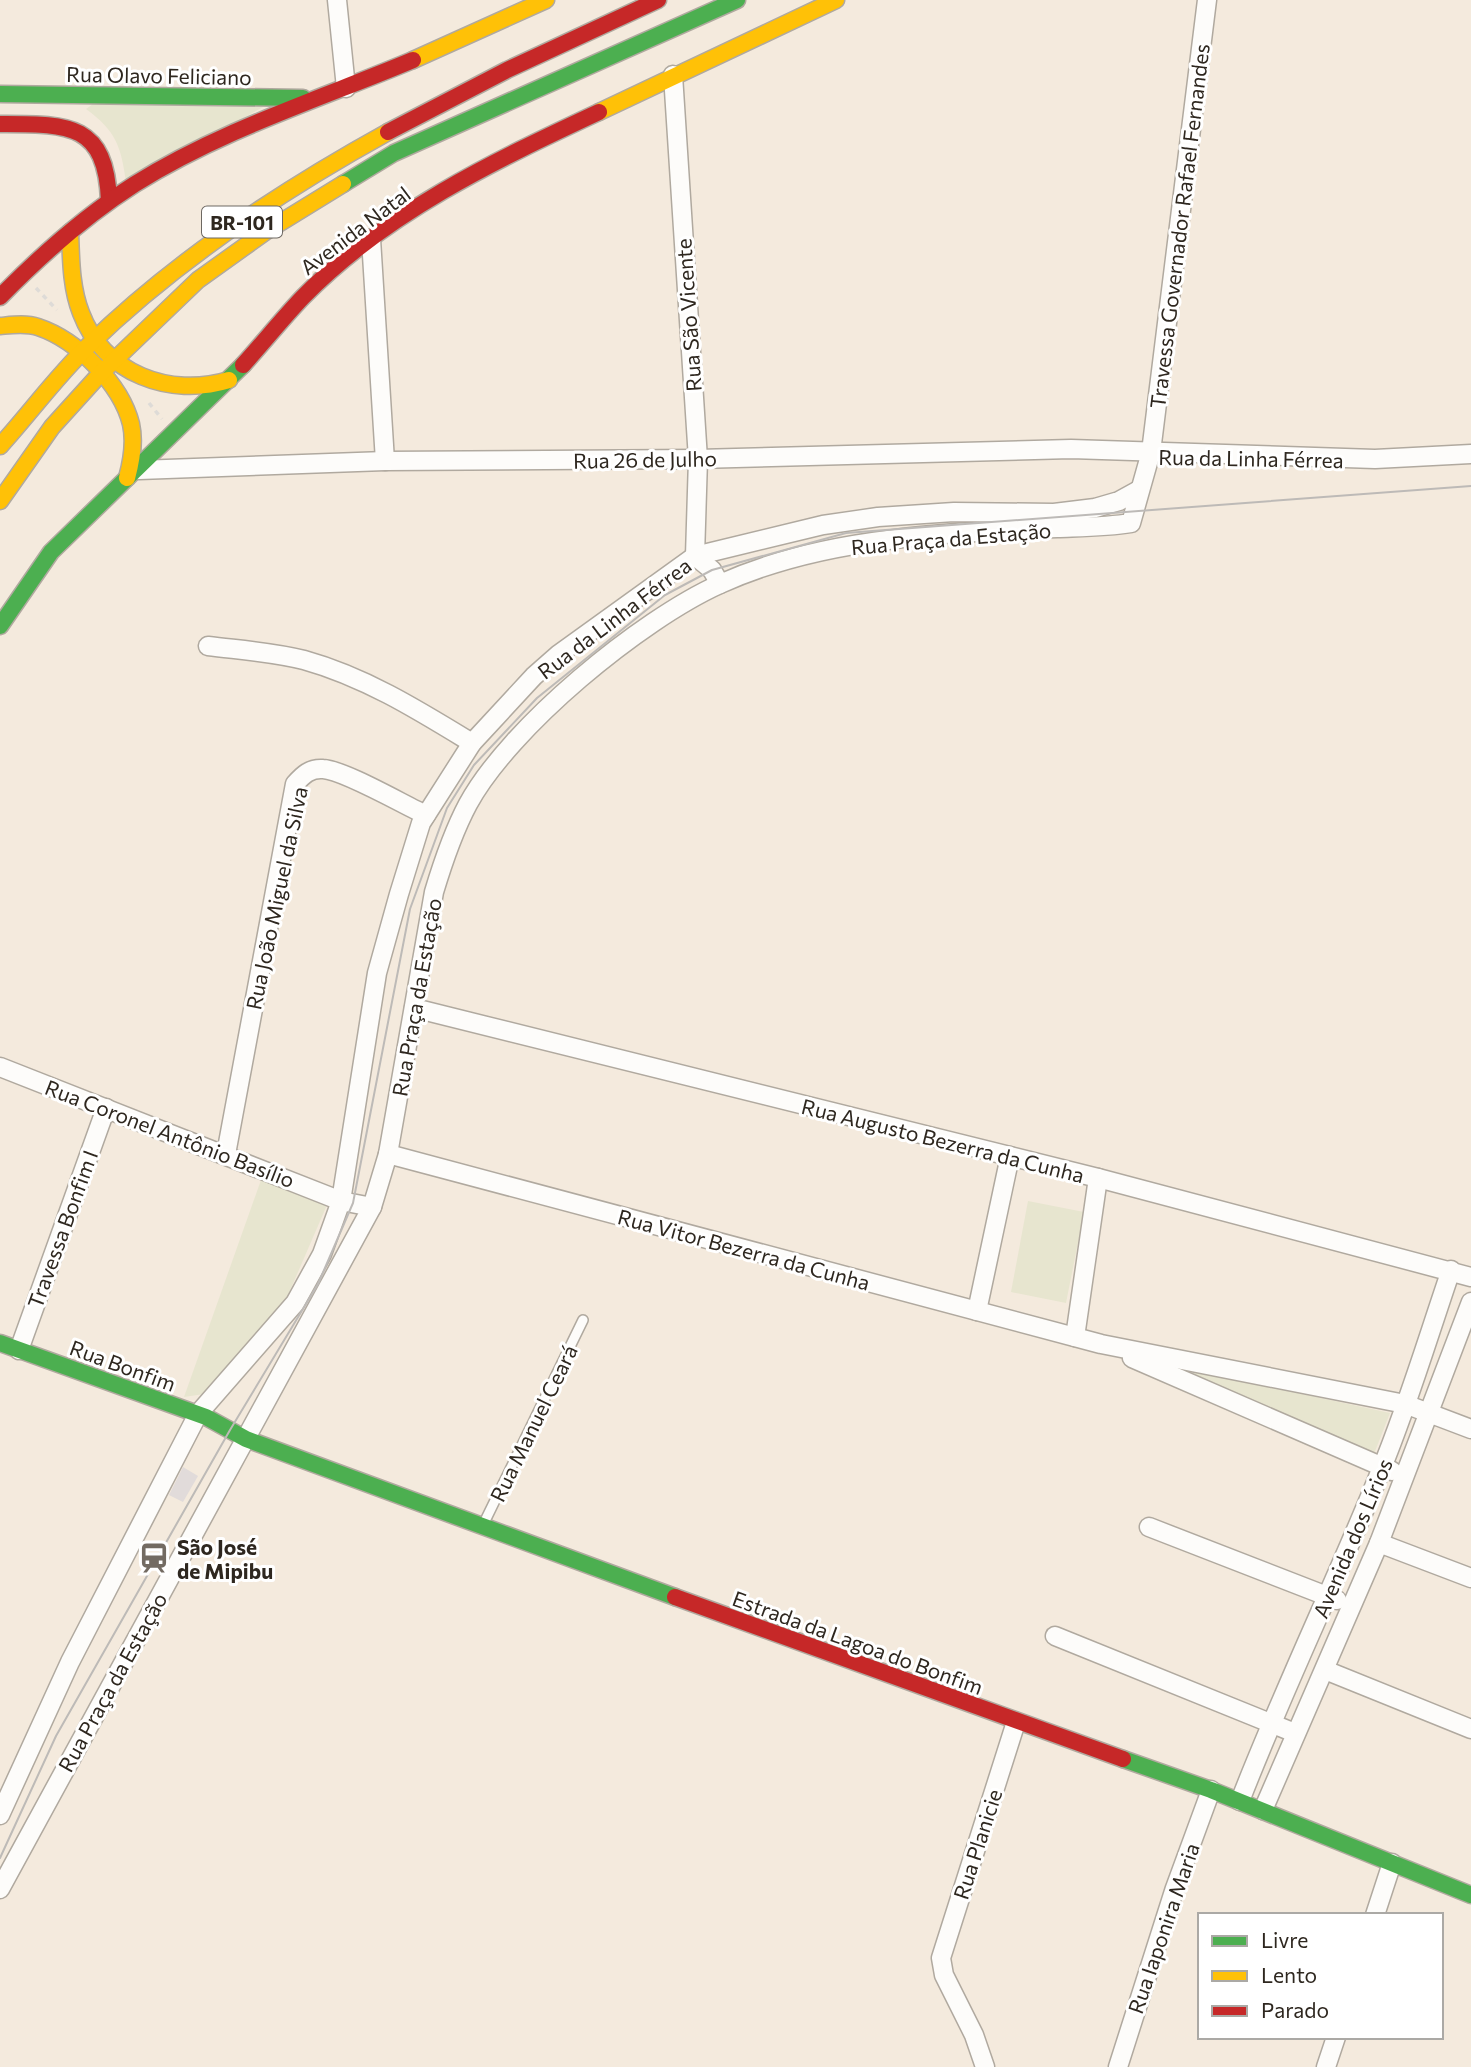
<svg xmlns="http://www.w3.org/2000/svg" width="1471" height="2067" font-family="Commissioner,sans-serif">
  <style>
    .green { fill: #e7e5cf }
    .building { fill: #e1dbda }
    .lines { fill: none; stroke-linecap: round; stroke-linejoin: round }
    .lane-casing { stroke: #b0a99f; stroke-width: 12 }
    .street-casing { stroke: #b0a99f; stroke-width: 21 }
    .fast-casing { stroke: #b0a99f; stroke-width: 19 }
    .slow-casing { stroke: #b0a99f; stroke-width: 19 }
    .jam-casing { stroke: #b0a99f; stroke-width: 19 }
    .path { stroke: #dedbd7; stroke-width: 3.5; stroke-dasharray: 5 5; stroke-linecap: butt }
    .lane { stroke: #fdfcfa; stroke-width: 9 }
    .street { stroke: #fdfcfa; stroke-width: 18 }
    .fast { stroke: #4caf50; stroke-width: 16 }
    .slow { stroke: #ffc107; stroke-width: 16 }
    .jam { stroke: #c62828; stroke-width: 16 }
    .tram { stroke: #bdbab7; stroke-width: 2 }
    .labels { text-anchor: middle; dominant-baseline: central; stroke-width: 6; stroke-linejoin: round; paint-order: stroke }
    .shield { fill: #fff; stroke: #6d6862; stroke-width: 2 }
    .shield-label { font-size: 19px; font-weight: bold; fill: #2e271f }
    .street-label { font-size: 21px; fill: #2e271f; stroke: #fff }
    .poi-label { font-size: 21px; font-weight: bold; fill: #2e271f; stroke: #fff; text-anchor: start }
  </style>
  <rect width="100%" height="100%" fill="#f4eadd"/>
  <g class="green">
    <path d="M97 101 265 106 126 182C121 146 116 131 86 109Z"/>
    <polygon points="261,1180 327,1205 282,1309 204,1394 184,1397"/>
    <polygon points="1028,1201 1084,1212 1066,1303 1011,1292"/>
    <polygon points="1155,1362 1390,1413 1374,1454"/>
  </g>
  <polygon class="building" points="183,1467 198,1476 183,1502 169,1495"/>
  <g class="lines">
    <g class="lane-casing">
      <polyline id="lane" points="484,1523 583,1320"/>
    </g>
    <g class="street-casing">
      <g id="street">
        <polyline points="337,0 346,88"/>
        <polyline points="673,75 698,459 695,556 712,570 720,584"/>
        <polyline points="371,239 385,461"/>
        <polyline points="139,470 385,461 698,459 1071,449 1375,459 1471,454"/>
        <path d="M208 646C240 650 273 652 304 660 365 677 418 710 472 743"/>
        <polyline points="414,1008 1098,1178 1471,1277"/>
        <polyline points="0,1067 341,1201 372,1207"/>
        <path d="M226 1154 295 784C303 775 310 768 323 769 344 770 404 805 426 815"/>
        <polyline points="388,1154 1101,1344 1405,1404 1471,1429"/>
        <polyline points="977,1311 1010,1156"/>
        <polyline points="1075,1337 1098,1178"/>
        <polyline points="19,1350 106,1108"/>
        <polyline points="1132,1358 1392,1471"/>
        <polyline points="1149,1527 1337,1600"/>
        <polyline points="1379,1543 1471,1578"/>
        <polyline points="1055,1636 1295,1733"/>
        <polyline points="1325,1670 1471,1729"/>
        <path d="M1240 1801C1283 1690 1336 1581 1381 1470 1408 1405 1428 1337 1451 1270"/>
        <polyline points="1263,1810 1379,1543 1471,1302"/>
        <polyline points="0,1815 70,1662 198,1414 295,1303 322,1254 341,1201 377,973 399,894 421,823 472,743 534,676 559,654 695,556 823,525 878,517 954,512 1054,513 1095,508 1119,501 1139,490"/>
        <path d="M0 1889 372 1207 388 1154 434 892C443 862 453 832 468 804 510 727 640 620 720 584 773 560 831 547 888 540 944 532 1001 531 1057 528 1082 527 1107 527 1131 523L1151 452 1207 0"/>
        <polyline points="1375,1915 1392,1863"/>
        <polyline points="985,2067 974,2035 944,1975 941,1958 1016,1722"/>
        <polyline points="1118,2067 1175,1888 1211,1790"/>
        <polyline points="1326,2067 1336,2037"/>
      </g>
    </g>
    <g class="fast-casing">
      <g id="fast">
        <polyline points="0,94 303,98"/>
        <polyline points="343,184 394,153 737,0"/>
        <polyline points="0,626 51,552 243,365"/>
        <polyline points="0,1343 206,1417 246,1439 675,1597"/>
        <polyline points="1123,1759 1211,1790 1471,1895"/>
      </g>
    </g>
    <g class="slow-casing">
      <g id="slow">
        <polyline points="413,60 546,0"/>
        <polyline points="599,112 836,0"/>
        <path d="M70 232C71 259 71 288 81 313 104 374 170 398 229 380"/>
        <path d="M0 326C12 325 26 323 38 327 77 340 121 384 131 424 135 442 132 460 127 478"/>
        <path d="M0 446C30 413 56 377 88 346 176 260 281 191 388 132"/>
        <polyline points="0,501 52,427 100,374 198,280 265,232 343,184"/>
      </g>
    </g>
    <g class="jam-casing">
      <g id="jam">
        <path d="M0 124C67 124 106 122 109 201"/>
        <polyline points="388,132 507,70 658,0"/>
        <path d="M0 297C41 255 85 216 135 184 221 130 320 99 413 60"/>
        <path d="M243 365C263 343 282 319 303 297 385 213 494 161 599 112"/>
        <polyline points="675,1597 1123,1759"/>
      </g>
    </g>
    <g class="path">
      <polyline points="36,288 57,310"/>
      <polyline points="149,403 162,419"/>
    </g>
    <use href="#lane" class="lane"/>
    <use href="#street" class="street"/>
    <use href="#fast" class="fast"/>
    <use href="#slow" class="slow"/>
    <use href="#jam" class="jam"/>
    <polyline class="tram" points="0,1858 56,1736 230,1430 318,1284 353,1203 410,909 447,808 474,765 537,698 665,595 712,570 846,533 1471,486"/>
  </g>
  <defs>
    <g id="station-bare" transform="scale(2.415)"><path d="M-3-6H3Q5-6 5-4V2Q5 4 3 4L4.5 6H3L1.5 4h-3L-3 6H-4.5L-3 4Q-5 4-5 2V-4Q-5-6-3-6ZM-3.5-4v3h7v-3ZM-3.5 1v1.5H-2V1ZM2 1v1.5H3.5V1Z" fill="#736b62" stroke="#fff" stroke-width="2.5" paint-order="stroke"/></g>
  </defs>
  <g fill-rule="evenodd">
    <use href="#station-bare" x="154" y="1558"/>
  </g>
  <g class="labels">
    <rect class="shield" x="202" y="206.5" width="80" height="31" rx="5"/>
    <g class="shield-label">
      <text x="242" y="222">BR-101</text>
    </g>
    <g class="street-label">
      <text transform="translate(159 75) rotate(1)">Rua Olavo Feliciano</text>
      <text transform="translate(1179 226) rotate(-83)">Travessa Governador Rafael Fernandes</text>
      <text transform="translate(355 230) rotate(-37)">Avenida Natal</text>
      <text transform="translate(688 315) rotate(-94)">Rua São Vicente</text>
      <text transform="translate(1251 458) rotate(1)">Rua da Linha Férrea</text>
      <text transform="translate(645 459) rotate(-1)">Rua 26 de Julho</text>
      <text transform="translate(951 538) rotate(-5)">Rua Praça da Estação</text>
      <text transform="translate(614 618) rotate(-37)">Rua da Linha Férrea</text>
      <text transform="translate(276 898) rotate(-78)">Rua João Miguel da Silva</text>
      <text transform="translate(416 997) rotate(-80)">Rua Praça da Estação</text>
      <text transform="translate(170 1133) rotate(21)">Rua Coronel Antônio Basílio</text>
      <text transform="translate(943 1140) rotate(14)">Rua Augusto Bezerra da Cunha</text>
      <text transform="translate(62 1229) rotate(-70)">Travessa Bonfim I</text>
      <text transform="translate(744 1249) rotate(15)">Rua Vitor Bezerra da Cunha</text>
      <text transform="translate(123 1365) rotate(20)">Rua Bonfim</text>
      <text transform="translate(533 1423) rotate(-64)">Rua Manuel Ceará</text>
      <text transform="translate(1352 1538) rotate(-67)">Avenida dos Lírios</text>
      <text transform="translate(858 1642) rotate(20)">Estrada da Lagoa do Bonfim</text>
      <text transform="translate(112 1682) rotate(-61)">Rua Praça da Estação</text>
      <text transform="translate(977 1844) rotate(-72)">Rua Planicie</text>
      <text transform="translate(1163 1928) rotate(-71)">Rua Iaponira Maria</text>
    </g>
    <g class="poi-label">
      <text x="177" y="1546">São José<tspan x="177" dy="24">de Mipibu</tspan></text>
    </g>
  </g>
  <rect x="1198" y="1913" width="245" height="126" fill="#ffffff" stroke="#aba9a5" stroke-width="2"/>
  <rect x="1212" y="1936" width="35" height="10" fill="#4caf50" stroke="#aba9a5" stroke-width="2"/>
  <text x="1261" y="1948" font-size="21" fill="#2e271f">Livre</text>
  <rect x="1212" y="1971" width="35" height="10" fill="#ffc107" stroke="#aba9a5" stroke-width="2"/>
  <text x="1261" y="1983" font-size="21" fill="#2e271f">Lento</text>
  <rect x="1212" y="2006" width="35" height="10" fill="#c62828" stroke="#aba9a5" stroke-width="2"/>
  <text x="1261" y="2018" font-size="21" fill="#2e271f">Parado</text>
</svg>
